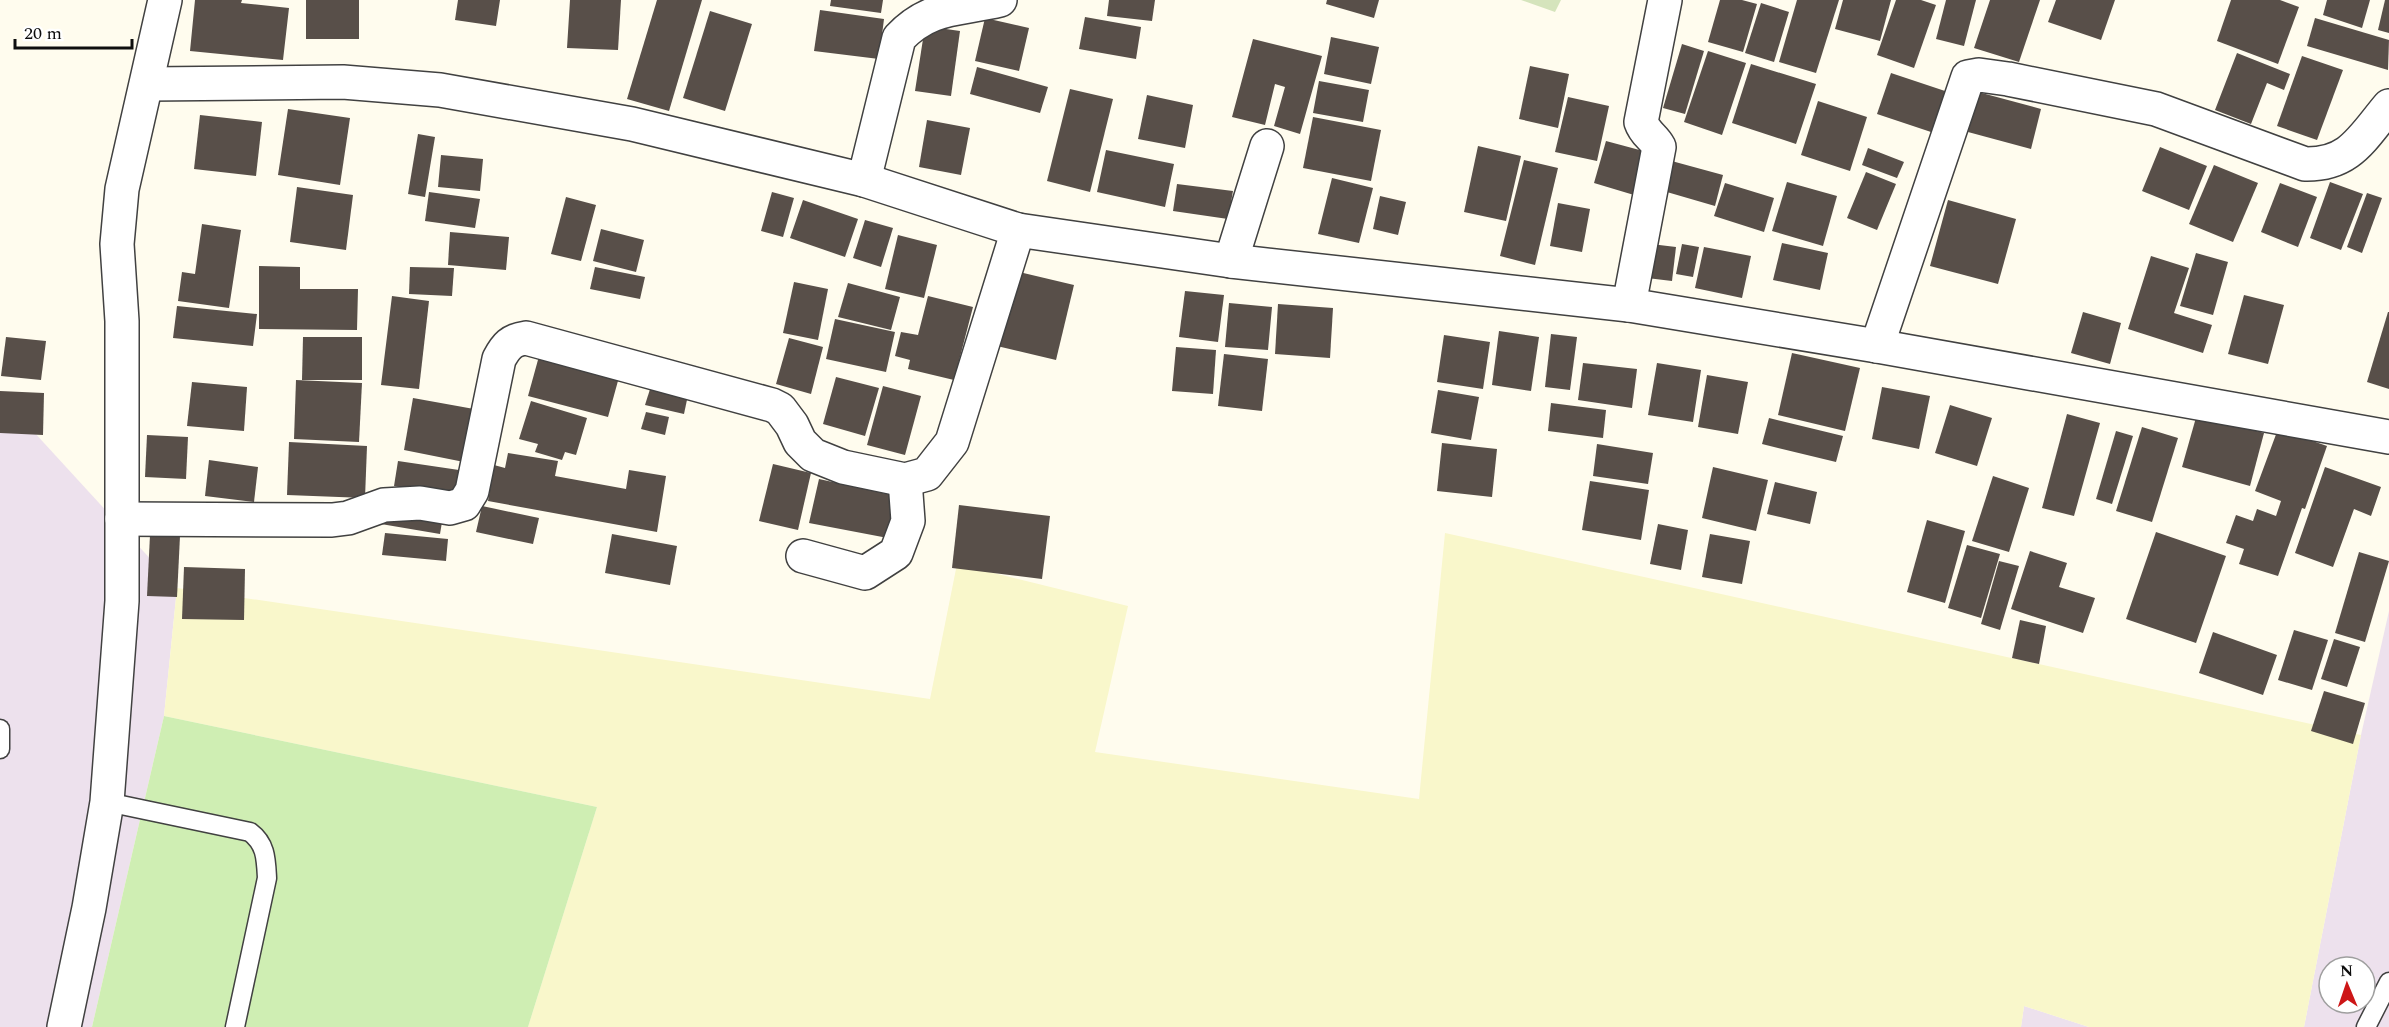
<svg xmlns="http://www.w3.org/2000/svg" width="2389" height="1027" font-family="Spectral,serif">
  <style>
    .industrial { fill: #ede1ed; fill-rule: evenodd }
    .farmland { fill: #f9f7cb }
    .green { fill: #cfeeb3 }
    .cemetery { fill: #d5e4bc }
    .building { fill: #584f49 }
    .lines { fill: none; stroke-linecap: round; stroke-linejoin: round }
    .service-casing { stroke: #414141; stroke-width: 21 }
    .minor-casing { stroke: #414141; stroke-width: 36 }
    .service { stroke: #fff; stroke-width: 18 }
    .minor { stroke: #fff; stroke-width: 33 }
  </style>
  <rect width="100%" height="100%" fill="#fffcee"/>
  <g class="industrial">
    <polygon points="0,395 177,588 164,716 92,1027 0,1027"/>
    <path d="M2389 611V1027H2304L2361 735ZM2329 967H2365V1003H2329Z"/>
    <polygon points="2024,1006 2089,1027 2021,1027"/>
  </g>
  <polygon class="farmland" points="1445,533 2361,735 2304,1027 2089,1027 2024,1006 2021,1027 528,1027 597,807 164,716 177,588 930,699 957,564 1128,606 1095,752 1419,799"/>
  <polygon class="green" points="164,716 597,807 528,1027 92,1027"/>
  <polygon class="cemetery" points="1521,0 1561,0 1555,12"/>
  <g class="building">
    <polygon points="195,0 242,0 241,3 289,8 283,60 190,51"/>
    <rect x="306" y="0" width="53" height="39"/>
    <polygon points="458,0 500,0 496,26 455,20"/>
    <polygon points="570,0 621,0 618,50 567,48"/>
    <polygon points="657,0 702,0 669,111 627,99"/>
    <polygon points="831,0 883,0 881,13 830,6"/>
    <polygon points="1109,0 1155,0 1152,21 1107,16"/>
    <polygon points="1327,0 1379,0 1374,18 1326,4"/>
    <polygon points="1720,0 1742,0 1757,4 1743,52 1708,42"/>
    <polygon points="1797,0 1839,0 1816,73 1779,62"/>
    <polygon points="1843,0 1891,0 1880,41 1835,29"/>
    <polygon points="1896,0 1921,0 1936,5 1914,68 1877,55"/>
    <polygon points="1946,0 1976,0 1964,46 1936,39"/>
    <polygon points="1990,0 2040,0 2019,62 1974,48"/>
    <polygon points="2056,0 2115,0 2101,40 2048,22"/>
    <polygon points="2231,0 2280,0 2299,7 2278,64 2217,41"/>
    <polygon points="2327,0 2370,0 2362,28 2323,15"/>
    <polygon points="2385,0 2389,0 2389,33 2378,30"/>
    <polygon points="1761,3 1789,12 1774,62 1745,53"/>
    <polygon points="820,10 884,19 879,59 814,51"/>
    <polygon points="710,11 752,24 725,111 683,98"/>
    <polygon points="1085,17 1141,27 1136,59 1079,49"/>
    <polygon points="985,18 1029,28 1019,71 975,61"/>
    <polygon points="2315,18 2389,40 2388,70 2307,46"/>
    <polygon points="925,26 960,31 951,96 915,91"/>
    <polygon points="1331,37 1379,47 1371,84 1324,74"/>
    <polygon points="1253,39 1322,56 1300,134 1274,126 1285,87 1275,84 1265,125 1232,117"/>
    <polygon points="1682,44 1704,51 1685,114 1663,108"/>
    <polygon points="1708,51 1746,63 1722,135 1684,122"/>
    <polygon points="2237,53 2290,74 2284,90 2267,83 2251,124 2215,110"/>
    <polygon points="2302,56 2343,70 2317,140 2277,126"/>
    <polygon points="1751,64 1816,84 1796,144 1732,123"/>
    <polygon points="1530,66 1569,74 1558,128 1519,119"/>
    <polygon points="977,67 1048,87 1040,113 970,94"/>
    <polygon points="1891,73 1951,93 1937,134 1877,114"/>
    <polygon points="1319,81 1369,90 1363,122 1313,113"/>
    <polygon points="1070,89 1113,99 1090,192 1047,181"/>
    <polygon points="1978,92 2041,109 2031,149 1968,132"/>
    <polygon points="1147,95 1193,105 1185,148 1138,139"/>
    <polygon points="1568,97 1609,106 1597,161 1555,152"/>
    <polygon points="1818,101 1867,117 1850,171 1801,155"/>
    <polygon points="288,109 350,118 340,185 278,175"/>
    <polygon points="200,115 262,122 256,176 194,169"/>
    <polygon points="1313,117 1381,130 1371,181 1303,168"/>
    <polygon points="927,120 970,128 961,175 919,167"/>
    <polygon points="418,134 435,137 425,197 408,194"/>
    <polygon points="1606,141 1647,152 1634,195 1594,183"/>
    <polygon points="1478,146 1521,156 1506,221 1464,212"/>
    <polygon points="2160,147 2207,166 2189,210 2142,191"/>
    <polygon points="1868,148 1904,162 1897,178 1862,165"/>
    <polygon points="1106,150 1174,164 1165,207 1097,192"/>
    <polygon points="441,155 483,159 480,191 438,187"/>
    <polygon points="1524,160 1558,168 1535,265 1500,256"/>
    <polygon points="1668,160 1723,175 1715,206 1660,190"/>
    <polygon points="2214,165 2258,183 2233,242 2189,224"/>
    <polygon points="1866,172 1896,184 1877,230 1847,218"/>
    <polygon points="1332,178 1373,188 1359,243 1318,234"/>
    <polygon points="1787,182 1837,196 1823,246 1772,231"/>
    <polygon points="2330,182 2363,194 2341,250 2310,238"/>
    <polygon points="1725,183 1774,198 1764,232 1714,216"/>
    <polygon points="2280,183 2317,197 2298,247 2261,232"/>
    <polygon points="1177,184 1233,191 1228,219 1173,211"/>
    <polygon points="297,187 353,195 346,250 290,242"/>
    <polygon points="429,192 480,199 475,228 425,221"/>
    <polygon points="772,192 794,198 783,237 761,231"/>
    <polygon points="2367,193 2382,198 2362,253 2347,247"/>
    <polygon points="1380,196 1406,202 1398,235 1373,229"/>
    <polygon points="566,197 596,205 581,261 551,254"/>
    <polygon points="803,200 858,219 845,257 790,238"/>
    <polygon points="1948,200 2016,219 1998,284 1930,266"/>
    <polygon points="1558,203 1590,209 1582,252 1550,246"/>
    <polygon points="865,220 893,228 881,267 853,258"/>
    <polygon points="202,224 241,230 229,308 178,301 182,272 195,274"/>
    <polygon points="601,229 644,240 636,272 593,261"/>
    <polygon points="450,232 509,237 506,270 448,265"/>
    <polygon points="898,235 937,245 924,298 885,289"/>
    <polygon points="1782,243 1828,253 1820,290 1773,280"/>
    <polygon points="1651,244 1676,247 1672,281 1647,278"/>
    <polygon points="1682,244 1699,247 1693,277 1676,274"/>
    <polygon points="1704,247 1751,256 1742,298 1695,288"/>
    <polygon points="2196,253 2228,262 2213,315 2180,306"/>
    <polygon points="2151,256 2189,268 2174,313 2212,325 2203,353 2128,329"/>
    <polygon points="259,266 300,267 300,289 358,289 357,330 259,329"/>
    <polygon points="410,267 454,268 452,296 409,294"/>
    <polygon points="595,267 645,277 640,299 590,289"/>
    <polygon points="1015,271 1074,285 1056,360 997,346"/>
    <polygon points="794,282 828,289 818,340 783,333"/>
    <polygon points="848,283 900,297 891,330 838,317"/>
    <polygon points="1185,291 1224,295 1218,342 1179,337"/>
    <polygon points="2244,295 2284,305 2268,364 2228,354"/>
    <polygon points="392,296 429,301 419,389 381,385"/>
    <polygon points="928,296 973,307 954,380 908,369 910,360 895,356 901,332 918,335"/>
    <polygon points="1229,303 1272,307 1268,350 1225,347"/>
    <polygon points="1278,304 1333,308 1330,358 1275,354"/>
    <polygon points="177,306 257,314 253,346 173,338"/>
    <polygon points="2083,312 2121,323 2110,364 2071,353"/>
    <polygon points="2388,312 2389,312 2389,389 2367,382"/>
    <polygon points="835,319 895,332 886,372 826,359"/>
    <polygon points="1499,331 1539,337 1531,391 1492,385"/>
    <polygon points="1551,334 1577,337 1570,390 1545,387"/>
    <polygon points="1444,335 1490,342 1483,389 1437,382"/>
    <polygon points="6,337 46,341 41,380 1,376"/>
    <polygon points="303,337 362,337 362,380 302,380"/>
    <polygon points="789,338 823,347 811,394 776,384"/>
    <polygon points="1176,347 1216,350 1213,394 1172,391"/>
    <polygon points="541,349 621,370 608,417 528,396"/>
    <polygon points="1792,353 1860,368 1845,431 1778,415"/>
    <polygon points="1224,354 1268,359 1262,411 1218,406"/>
    <polygon points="1583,363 1637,369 1632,408 1578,400"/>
    <polygon points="1657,363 1701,370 1693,422 1648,415"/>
    <polygon points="1707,375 1748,382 1738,434 1698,427"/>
    <polygon points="836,377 879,388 865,436 823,424"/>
    <polygon points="296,380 362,383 359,442 294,439"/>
    <polygon points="192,382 247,387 244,431 187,426"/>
    <polygon points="651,386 688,395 684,414 645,405"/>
    <polygon points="883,386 921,396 905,455 867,445"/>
    <polygon points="1882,387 1930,396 1919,449 1872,439"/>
    <polygon points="1438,390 1479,397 1471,440 1431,433"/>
    <polygon points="0,391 44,393 43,435 0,433"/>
    <polygon points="413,398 474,409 464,462 404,450"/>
    <polygon points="531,401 587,418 576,455 565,452 562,460 535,452 538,444 519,439"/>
    <polygon points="1551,403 1606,410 1603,438 1548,431"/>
    <polygon points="1950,405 1992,418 1977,466 1935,453"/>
    <polygon points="646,412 669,417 665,435 641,429"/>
    <polygon points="2067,414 2100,423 2074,516 2042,508"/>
    <polygon points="2197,414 2264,433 2250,486 2182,467"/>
    <polygon points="1769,418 1843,436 1836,462 1762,444"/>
    <polygon points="2142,427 2178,438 2152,522 2116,511"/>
    <polygon points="2278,429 2327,446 2305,509 2302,508 2278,576 2239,564 2244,549 2226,543 2236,515 2253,521 2257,509 2276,516 2281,501 2255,491"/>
    <polygon points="2116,431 2133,436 2112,504 2096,499"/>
    <polygon points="147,435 188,437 186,479 145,477"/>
    <polygon points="289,442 367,446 365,498 287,495"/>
    <polygon points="1442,443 1497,449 1492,497 1437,491"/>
    <polygon points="1597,444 1653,453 1648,484 1593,476"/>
    <polygon points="508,453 558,461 555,476 626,489 629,470 666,476 657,532 488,501 494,465 505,468"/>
    <polygon points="209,460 258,467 254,502 205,496"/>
    <polygon points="398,461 459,470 456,496 394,486"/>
    <polygon points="773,464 811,473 798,530 759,521"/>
    <polygon points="1713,467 1768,480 1756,531 1702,518"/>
    <polygon points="2325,467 2381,487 2371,516 2354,509 2333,567 2295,553"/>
    <polygon points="1993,476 2029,488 2009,552 1972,541"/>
    <polygon points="819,479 901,497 893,539 809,523"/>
    <polygon points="1590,481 1649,490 1641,540 1582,530"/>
    <polygon points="1775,482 1817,492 1810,524 1767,514"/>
    <polygon points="959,505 1050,516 1042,579 952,568"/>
    <polygon points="482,506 539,518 533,544 476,532"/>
    <polygon points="383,513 442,522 440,534 381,524"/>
    <polygon points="1927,520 1965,531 1945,603 1907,592"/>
    <polygon points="1658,524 1688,530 1681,570 1650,564"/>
    <polygon points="2156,532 2226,556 2196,643 2126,619"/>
    <polygon points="385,533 448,539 446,561 382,555"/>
    <polygon points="612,534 677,546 670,585 605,573"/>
    <polygon points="1710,534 1750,541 1742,584 1702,577"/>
    <polygon points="150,535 180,536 177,597 147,596"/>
    <polygon points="1967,545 2000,554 1981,618 1948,608"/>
    <polygon points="2030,551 2067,563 2059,587 2095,598 2083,633 2011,609"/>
    <polygon points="2359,552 2389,561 2365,642 2335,633"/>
    <polygon points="1999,561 2019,566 2000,630 1981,624"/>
    <polygon points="184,567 245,569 244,620 182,619"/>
    <polygon points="2020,620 2046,626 2039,664 2012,658"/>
    <polygon points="2294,630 2328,640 2312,690 2278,680"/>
    <polygon points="2213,632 2277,655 2263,695 2199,673"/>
    <polygon points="2334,639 2360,647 2347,687 2321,679"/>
    <polygon points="2324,691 2365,703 2353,744 2311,731"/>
  </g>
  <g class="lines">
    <g class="service-casing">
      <g id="service">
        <polyline points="0,729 0,749"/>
        <path d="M107 802 250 832C266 844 266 859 267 878L235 1027"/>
        <polyline points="2366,1027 2389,982"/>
      </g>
    </g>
    <g class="minor-casing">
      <g id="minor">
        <polyline points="148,84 343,82 440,90 632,124 864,180 1018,230 1231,261 1629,305 1877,346 2389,437"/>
        <path d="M864 180 899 38C930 5 959 10 1000 0"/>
        <polyline points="1231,261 1267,146"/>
        <path d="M1629 305 1659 147C1654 137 1645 134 1641 122L1665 0"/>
        <path d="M1877 346 1968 77 1979 75 2008 79 2156 109 2305 164C2350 165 2362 138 2389 106"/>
        <path d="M122 519 332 520 348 518 384 505 420 503 450 508 464 504 472 491 499 359C506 346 511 340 526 338L772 405 780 409 792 425 800 442 813 455 843 467 905 480 927 474 952 442 1018 230"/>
        <polyline points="803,556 865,573 896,553 908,521 905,480"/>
        <polyline points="64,1027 89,908 107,802 122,601 122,321 117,244 122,189 165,0"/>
      </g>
    </g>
    <use href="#service" class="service"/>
    <use href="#minor" class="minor"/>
  </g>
  <g transform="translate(2347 985) rotate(358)"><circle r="28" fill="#ffffff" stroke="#9f9f9f" stroke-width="1.5"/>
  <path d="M0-4.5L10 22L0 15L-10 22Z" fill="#cd1617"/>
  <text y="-9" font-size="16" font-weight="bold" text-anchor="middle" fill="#0e0e0e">N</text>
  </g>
  <path d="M15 39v9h117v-9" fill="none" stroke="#0e0e0e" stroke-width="3"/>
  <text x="24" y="39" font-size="18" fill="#0e0e0e" stroke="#ffffff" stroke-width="4.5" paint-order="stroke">20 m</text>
</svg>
